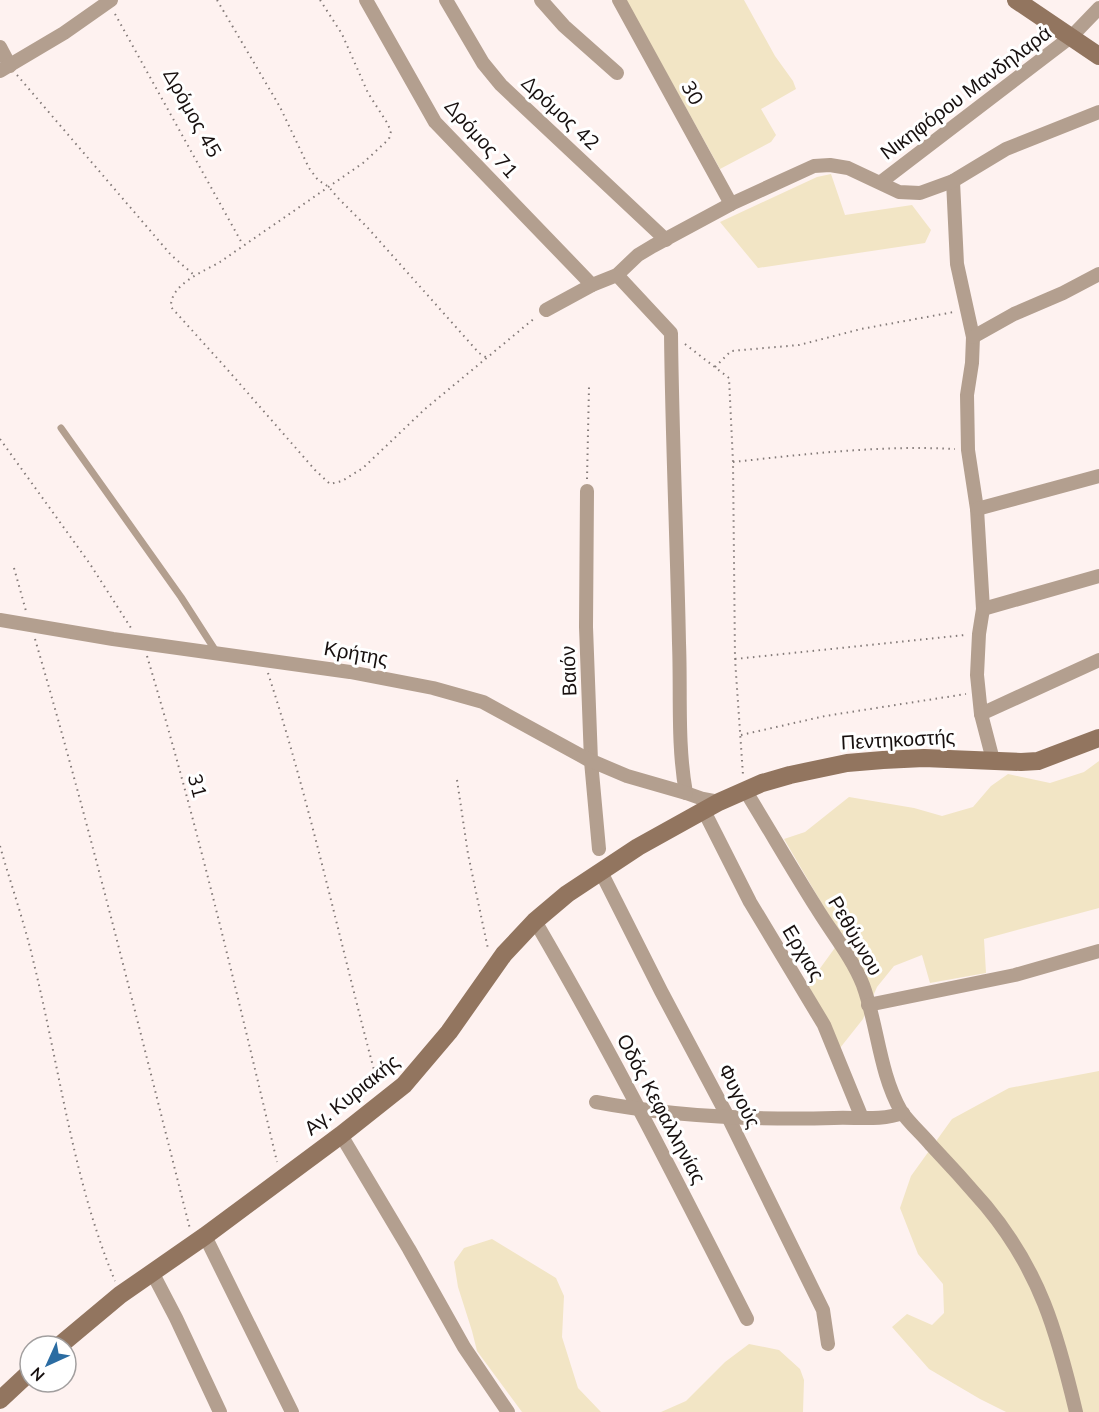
<svg xmlns="http://www.w3.org/2000/svg" width="1099" height="1412" font-family="'Nunito Sans',sans-serif">
  <style>
    .green { fill: #f2e5c5 }
    .lines { fill: none; stroke-linecap: round; stroke-linejoin: round }
    .path { stroke: #837a78; stroke-width: 2; stroke-dasharray: 1.5 4.5; stroke-linecap: butt }
    .lane { stroke: #b39f8f; stroke-width: 7 }
    .street { stroke: #b39f8f; stroke-width: 14 }
    .secondary { stroke: #92755f; stroke-width: 18 }
    .labels { text-anchor: middle; dominant-baseline: central; stroke-width: 6; stroke-linejoin: round; paint-order: stroke }
    .street-label { font-size: 20px; fill: #17100f; stroke: #fff }
  </style>
  <rect width="100%" height="100%" fill="#fef2f0"/>
  <g class="green">
    <polygon points="626,0 744,0 775,56 793,81 796,89 761,109 776,135 771,142 720,169"/>
    <polygon points="831,174 845,215 912,205 931,230 925,243 758,268 720,222 817,177"/>
    <polygon points="1099,761 1099,908 984,939 986,973 930,983 922,955 894,966 877,987 863,1019 840,1048 831,1025 808,985 842,938 784,839 805,832 849,797 914,808 942,816 973,807 991,786 1008,774 1050,783 1084,772"/>
    <polygon points="1099,1071 1099,1412 1006,1412 980,1399 929,1369 892,1327 907,1314 932,1325 944,1313 943,1284 918,1254 900,1208 911,1176 952,1119 1009,1088"/>
    <polygon points="492,1239 556,1278 564,1296 562,1337 578,1388 601,1412 522,1412 477,1351 472,1331 458,1287 454,1262 464,1248"/>
    <polygon points="749,1344 779,1350 800,1369 804,1380 803,1412 661,1412 686,1401 725,1362"/>
  </g>
  <g class="lines">
    <g class="path">
      <polyline points="217,0 280,107 309,168 318,180 329,187 337,197 367,227 479,353 487,358"/>
      <path d="M320 0 342 34 368 93 386 121 391 131 389 139 363 163 220 262C203 272 170 284 171 307L226 368 315 470 330 484 342 481 363 468 425 409 536 317"/>
      <polyline points="115,14 243,245"/>
      <polyline points="17,75 171,255 194,275"/>
      <polyline points="685,344 729,378 733,462 735,659 743,775"/>
      <polyline points="715,367 731,351 799,345 861,329 954,312"/>
      <polyline points="0,439 90,564 131,628"/>
      <path d="M733 462C807 454 881 445 955 449"/>
      <polyline points="587,479 589,387"/>
      <polyline points="14,568 26,611"/>
      <path d="M35 639C92 834 140 1032 190 1229"/>
      <path d="M147 656C197 823 237 993 277 1162"/>
      <polyline points="735,659 965,635"/>
      <path d="M268 673C312 809 341 948 378 1085"/>
      <polyline points="741,735 825,716 966,694"/>
      <polyline points="457,780 468,854 488,949"/>
      <path d="M0 846C11 885 25 924 34 964 60 1070 73 1180 115 1281"/>
    </g>
    <polyline class="lane" points="61,428 181,597 217,653"/>
    <g class="street">
      <polyline points="366,0 435,122 592,285"/>
      <polyline points="446,0 483,63 501,85 666,240"/>
      <polyline points="541,0 564,26 617,73"/>
      <polyline points="619,0 731,204"/>
      <polyline points="0,47 10,66"/>
      <polyline points="0,71 64,33 111,0"/>
      <polyline points="953,181 957,264 973,337 972,363 967,395 968,450 977,509 983,609 979,634 977,675 981,714 993,760"/>
      <polyline points="881,182 1072,36 1099,8"/>
      <path d="M617 275 671 333C672 436 677 540 679 643 681 693 677 744 686 793L703 799 719 802"/>
      <polyline points="546,310 592,285 617,275 638,255 653,246 731,204 814,166 830,165 848,168 899,192 920,193 953,181 1006,149 1099,112"/>
      <polyline points="973,337 1014,314 1063,293 1099,274"/>
      <polyline points="587,491 586,627 591,761 599,849"/>
      <polyline points="977,509 1099,476"/>
      <polyline points="983,609 1099,576"/>
      <polyline points="0,620 113,639 350,672 433,688 483,702 587,759 627,776 686,793"/>
      <polyline points="981,714 1099,660"/>
      <path d="M745 790C769 829 792 869 816 907 831 932 852 957 863 985 878 1026 879 1072 901 1111 909 1123 922 1134 931 1145 950 1165 968 1185 986 1206 1040 1271 1057 1332 1076 1412"/>
      <polyline points="704,811 750,902 824,1025 862,1118"/>
      <polyline points="601,872 661,991 728,1117 823,1310 828,1344"/>
      <path d="M535 921C611 1051 679 1185 747 1319"/>
      <polyline points="868,1005 1015,975 1099,951"/>
      <path d="M596 1102C675 1117 755 1120 834 1118 857 1117 881 1121 903 1113"/>
      <polyline points="341,1135 409,1249 464,1347 508,1412"/>
      <polyline points="205,1236 292,1412"/>
      <polyline points="152,1272 176,1318 220,1412"/>
    </g>
    <g class="secondary">
      <polyline points="1016,0 1099,56"/>
      <polyline points="59,1346 120,1295 205,1236 341,1135 404,1085 449,1032 504,954 535,921 567,894 638,847 719,802 762,783 790,775 847,763 883,760 924,758 1021,762 1038,761 1099,738"/>
      <polyline points="0,1400 30,1372"/>
    </g>
  </g>
  <g class="labels">
    <g class="street-label">
      <text transform="translate(692 93) rotate(61)">30</text>
      <text transform="translate(966 93) rotate(-37)">Νικηφόρου Μανδηλαρά</text>
      <text transform="translate(192 113) rotate(61)">Δρόμος 45</text>
      <text transform="translate(560 113) rotate(43)">Δρόμος 42</text>
      <text transform="translate(481 139) rotate(48)">Δρόμος 71</text>
      <text transform="translate(356 654) rotate(10)">Κρήτης</text>
      <text transform="translate(569 671) rotate(-92)">Βαιόν</text>
      <text transform="translate(898 740) rotate(-3)">Πεντηκοστής</text>
      <text transform="translate(197 786) rotate(75)">31</text>
      <text transform="translate(855 936) rotate(60)">Ρεθύμνου</text>
      <text transform="translate(803 953) rotate(59)">Ερχιας</text>
      <text transform="translate(352 1095) rotate(-39)">Αγ. Κυριακής</text>
      <text transform="translate(739 1096) rotate(63)">Φυγούς</text>
      <text transform="translate(661 1109) rotate(62)">Οδός Κεφαλληνίας</text>
    </g>
  </g>
  <g transform="translate(48 1364) rotate(225)"><circle r="28" fill="#ffffff" stroke="#a29f9f" stroke-width="1.5"/>
  <path d="M0-4.5L10 22L0 15L-10 22Z" fill="#2b6ca2"/>
  <text y="-9" font-size="16" font-weight="bold" text-anchor="middle" fill="#17100f">N</text>
  </g>
</svg>
